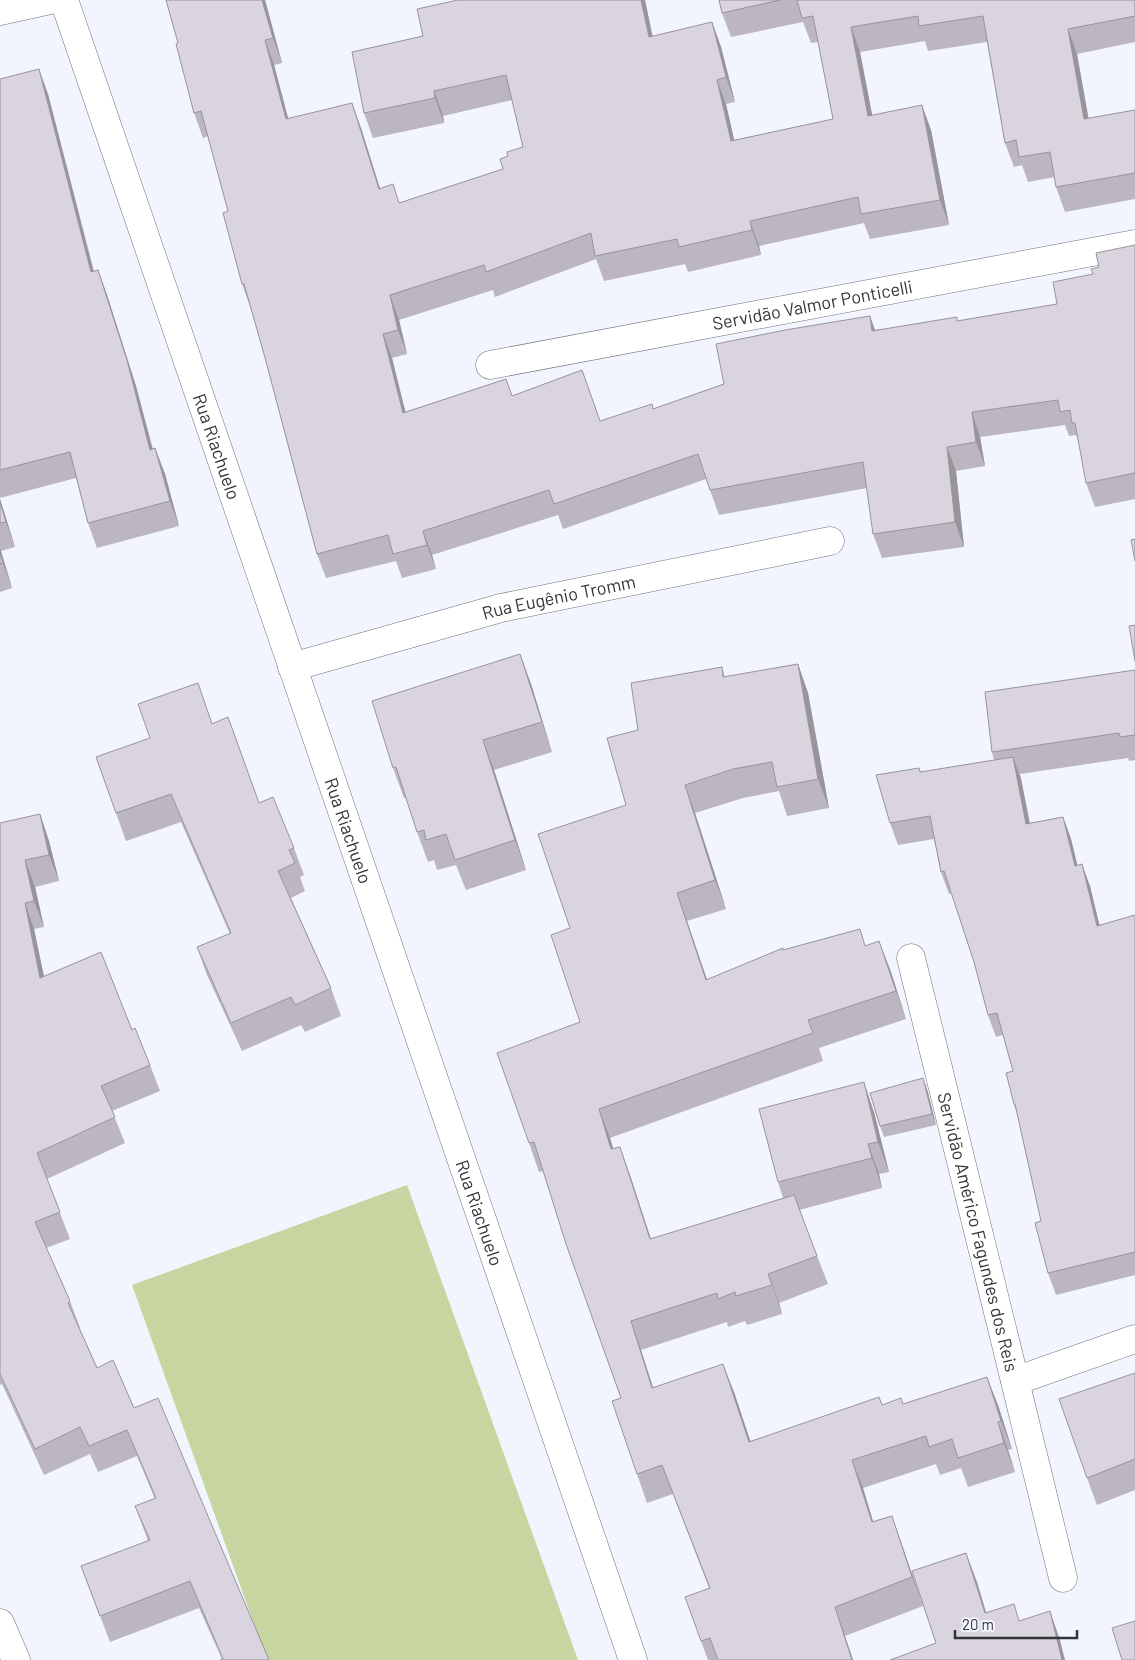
<svg xmlns="http://www.w3.org/2000/svg" width="1135" height="1660" font-family="Barlow,sans-serif">
  <style>
    .green { fill: #c7d6a1 }
    .lines { fill: none; stroke-linecap: round; stroke-linejoin: round }
    .minor-casing { stroke: #6f727b; stroke-width: 29 }
    .minor { stroke: #fff; stroke-width: 28 }
    .wall { fill: #bbb6bf }
    .shaded-wall { fill: #98949b }
    .building { fill: #d9d4de; stroke: #98949b }
    .labels { text-anchor: middle; dominant-baseline: central; stroke-width: 5; stroke-linejoin: round; paint-order: stroke }
    .street-label { font-size: 18px; fill: #333539; stroke: #f2f5fd }
  </style>
  <rect width="100%" height="100%" fill="#f2f5fd"/>
  <polygon class="green" points="407,1185 578,1660 267,1660 132,1285"/>
  <g class="lines">
    <g class="minor-casing">
      <g id="minor">
        <path id="s1" d="M64 0 633 1660"/>
        <polyline points="0,11 50,0"/>
        <path id="s2" d="M490 365 1135 244"/>
        <path id="s3" d="M292 667 501 608 830 541"/>
        <path id="s4" d="M911 958 1015 1381 1135 1339"/>
        <polyline points="1015,1381 1063,1578"/>
        <polyline points="0,1623 16,1660"/>
      </g>
    </g>
    <use href="#minor" class="minor"/>
  </g>
  <g class="wall">
    <polygon points="166,0 265,0 282,63 274,65 288,119 361,128 380,189 400,203 503,169 508,156 523,147 512,100 443,116 444,123 373,138 364,113 423,36 458,0 645,0 652,37 712,22 721,47 735,102 726,104 734,140 833,119 818,42 811,43 803,22 731,37 722,13 719,0 1135,0 1135,42 1077,54 1088,118 1135,110 1135,199 1065,212 1056,187 1055,177 1028,182 1022,165 1014,167 1005,143 987,42 928,51 925,41 860,52 872,115 931,130 949,225 870,239 864,223 759,246 761,255 688,272 685,264 604,281 596,259 495,297 493,290 399,320 407,354 392,358 405,412 506,379 512,395 600,421 653,409 875,330 958,321 1057,304 1093,274 1099,267 1135,245 1135,499 1095,507 1086,483 1079,442 1076,435 1069,436 1065,425 980,437 985,466 956,471 964,547 882,558 873,534 867,488 719,515 706,479 563,529 558,515 432,555 436,569 402,578 396,561 326,578 317,554 264,354 251,309 242,284 228,211 208,136 203,138 194,113 178,43"/>
    <polygon points="0,79 48,94 94,271 98,270 107,295 136,386 153,449 155,448 165,474 179,526 97,548 88,523 76,478 0,498"/>
    <polygon points="0,499 15,547 1,551 12,588 0,592"/>
    <polygon points="520,654 531,684 552,752 494,770 526,870 466,890 456,865 437,870 434,860 428,862 417,832 406,798 404,798 393,768"/>
    <polygon points="798,664 808,693 829,808 787,816 779,791 743,798 695,813 726,909 687,921 707,980 784,950 866,946 890,969 906,1019 819,1048 823,1061 610,1138 613,1148 630,1175 651,1239 783,1198 778,1182 874,1112 889,1172 879,1174 882,1188 799,1210 828,1284 779,1303 782,1314 747,1325 745,1321 728,1327 727,1322 641,1350 653,1387 734,1392 750,1441 882,1405 903,1404 998,1405 1012,1449 1008,1450 1015,1472 968,1487 961,1468 940,1475 936,1464 863,1488 873,1522 892,1516 923,1606 845,1636 853,1660 708,1660 701,1641 709,1588 673,1494 647,1503 637,1474 621,1398 543,1171 539,1172 529,1143 580,1022 570,928 626,805 638,730 722,667 725,677"/>
    <polygon points="1135,670 1135,760 1129,761 1128,758 1020,774 1021,779 1030,823 1063,817 1071,839 1077,865 1090,886 1099,925 1135,915 1135,1275 1056,1295 1048,1273 1041,1221 1018,1117 1014,1104 1013,1071 1003,1035 996,1037 988,1015 974,962 952,893 949,894 941,872 934,839 898,845 890,823 919,768 921,772 994,760 992,752"/>
    <polygon points="213,723 259,803 294,848 304,875 300,877 305,891 291,898 331,988 341,1016 305,1032 301,1025 242,1051 207,975 197,947 230,934 181,822 126,841 96,757"/>
    <polygon points="40,814 49,841 59,881 35,887 44,927 34,929 44,977 132,1030 150,1065 160,1091 112,1111 125,1143 47,1179 70,1239 46,1248 70,1301 80,1328 79,1328 97,1368 134,1408 269,1660 222,1659 199,1608 110,1642 81,1566 148,1541 135,1506 155,1499 137,1456 98,1472 90,1454 44,1475 2,1384 0,1385 0,823"/>
    <polygon points="927,1089 936,1125 884,1137 880,1126"/>
    <polygon points="1135,1373 1135,1490 1097,1505 1087,1478"/>
  </g>
  <g class="shaded-wall">
    <polygon points="262,0 265,0 282,63 273,38"/>
    <polygon points="641,0 645,0 658,62 649,37"/>
    <polygon points="712,22 721,47 735,102 726,77"/>
    <polygon points="851,27 860,52 877,140 868,116"/>
    <polygon points="1068,29 1077,54 1093,143 1084,119"/>
    <polygon points="265,40 274,65 295,144 286,119"/>
    <polygon points="39,69 48,94 100,297 91,272"/>
    <polygon points="717,80 726,104 740,166 731,141"/>
    <polygon points="434,91 443,116 444,123 435,98"/>
    <polygon points="352,103 361,128 388,214 379,189"/>
    <polygon points="922,105 931,130 949,225 940,200"/>
    <polygon points="750,221 759,246 761,255 752,230"/>
    <polygon points="98,270 107,295 136,386 159,475 150,450"/>
    <polygon points="390,295 399,320 407,354 398,330"/>
    <polygon points="870,316 879,341 872,331"/>
    <polygon points="383,334 392,358 412,438 403,413"/>
    <polygon points="972,412 980,437 985,466 976,442"/>
    <polygon points="947,447 956,471 964,547 955,522"/>
    <polygon points="155,448 165,474 179,526 170,501"/>
    <polygon points="0,499 15,547 6,522 0,502"/>
    <polygon points="423,531 432,555 436,569 427,545"/>
    <polygon points="0,548 12,588 3,563 0,552"/>
    <polygon points="520,654 531,684 552,752 542,722"/>
    <polygon points="798,664 808,693 829,808 818,779"/>
    <polygon points="483,740 494,770 526,870 515,840"/>
    <polygon points="1013,757 1021,779 1034,846 1026,824"/>
    <polygon points="685,785 695,813 726,909 715,880"/>
    <polygon points="40,814 49,841 59,881 49,855"/>
    <polygon points="1063,817 1071,839 1083,888 1075,866"/>
    <polygon points="25,860 35,887 44,927 34,901"/>
    <polygon points="1082,864 1090,886 1105,948 1097,926"/>
    <polygon points="677,893 687,921 717,1009 706,980"/>
    <polygon points="25,903 34,929 50,1005 40,978"/>
    <polygon points="879,941 890,969 906,1019 896,991"/>
    <polygon points="923,1078 927,1089 936,1125 932,1114"/>
    <polygon points="864,1082 874,1112 889,1172 878,1142"/>
    <polygon points="599,1109 610,1138 622,1177 611,1149"/>
    <polygon points="868,1144 879,1174 882,1188 872,1158"/>
    <polygon points="620,1147 630,1175 660,1268 650,1239"/>
    <polygon points="768,1274 779,1303 782,1314 772,1285"/>
    <polygon points="631,1321 641,1350 662,1416 652,1388"/>
    <polygon points="723,1364 734,1392 760,1470 749,1442"/>
    <polygon points="987,1377 998,1405 1012,1449 1001,1421"/>
    <polygon points="998,1422 1008,1450 1015,1472 1004,1443"/>
    <polygon points="852,1460 863,1488 882,1551 872,1522"/>
    <polygon points="892,1516 902,1545 923,1606 912,1577"/>
    <polygon points="966,1553 977,1582 995,1642 985,1613"/>
    <polygon points="835,1607 845,1636 853,1660 852,1660"/>
    <polygon points="1050,1611 1060,1640 1065,1660 1062,1660"/>
  </g>
  <g class="building">
    <polygon points="166,0 262,0 273,38 265,40 286,119 352,103 379,189 393,184 399,203 503,169 500,159 508,156 507,152 523,147 506,75 434,91 435,98 364,113 352,52 423,36 417,9 458,0 641,0 649,37 712,22 726,77 717,80 731,141 833,119 813,16 802,18 797,0 1135,0 1135,16 1068,29 1084,119 1135,110 1135,173 1056,187 1050,152 1019,157 1016,140 1005,143 983,16 919,26 918,16 851,27 868,116 922,105 940,200 861,214 858,197 750,221 752,230 679,247 677,239 595,256 591,233 486,272 484,265 390,295 398,330 383,334 403,413 506,379 512,396 582,370 600,421 652,404 653,409 724,384 716,344 785,330 870,316 872,331 957,317 957,321 1057,304 1053,282 1093,274 1091,269 1099,267 1096,253 1135,245 1135,473 1086,483 1075,423 1072,423 1070,410 1060,412 1058,400 972,412 976,442 947,447 955,522 873,534 863,462 710,490 698,454 554,504 549,490 423,531 427,545 393,554 388,535 317,554 264,354 244,284 242,284 223,213 228,211 201,111 194,113 176,44 178,43"/>
    <polygon points="719,0 780,0 722,13"/>
    <polygon points="39,69 91,272 98,270 127,360 150,450 155,448 170,501 88,523 70,452 0,470 0,79"/>
    <polygon points="0,502 6,522 0,523"/>
    <polygon points="1135,539 1135,561 1131,540"/>
    <polygon points="0,552 3,563 0,564"/>
    <polygon points="1135,625 1135,661 1129,626"/>
    <polygon points="520,654 542,722 483,740 515,840 455,860 446,834 426,840 424,830 417,832 396,767 393,768 372,701"/>
    <polygon points="798,664 818,779 777,787 772,762 733,769 685,785 715,880 677,893 706,980 783,948 783,950 860,929 865,946 879,941 896,991 808,1020 813,1033 599,1109 611,1149 620,1147 650,1239 794,1195 817,1256 768,1274 772,1285 736,1296 735,1292 718,1299 717,1293 631,1321 652,1388 723,1364 749,1442 879,1397 882,1405 901,1398 903,1404 987,1377 1001,1421 998,1422 1004,1443 958,1458 952,1439 929,1447 926,1436 852,1460 872,1522 892,1516 912,1577 835,1607 852,1660 718,1660 710,1638 701,1641 685,1597 710,1588 662,1465 637,1474 612,1401 621,1398 566,1244 534,1142 529,1143 497,1053 580,1022 551,935 570,928 538,834 626,805 607,738 638,730 631,683 722,667 723,677"/>
    <polygon points="1135,670 1135,735 1120,737 1119,733 992,752 985,692"/>
    <polygon points="198,683 212,724 228,717 259,803 273,797 294,848 289,850 295,863 278,871 331,988 295,1005 291,997 231,1023 197,947 231,933 171,794 116,813 96,757 150,738 138,704"/>
    <polygon points="1013,757 1026,824 1063,817 1075,866 1082,864 1097,926 1135,915 1135,1252 1048,1273 1035,1223 1041,1221 1015,1104 1014,1104 1006,1073 1013,1071 997,1013 988,1015 974,962 944,871 941,872 930,816 890,823 876,775 919,768 920,772"/>
    <polygon points="40,814 49,855 25,860 34,901 25,903 40,978 101,952 132,1030 135,1028 150,1065 101,1086 115,1117 37,1153 60,1212 35,1222 70,1301 68,1303 97,1368 113,1360 134,1408 158,1398 269,1660 220,1660 223,1659 190,1581 100,1616 81,1566 150,1540 135,1506 156,1498 127,1430 89,1446 80,1427 35,1449 0,1374 0,823"/>
    <polygon points="923,1078 932,1114 880,1126 870,1093"/>
    <polygon points="864,1082 878,1142 868,1144 872,1158 778,1182 759,1109"/>
    <polygon points="1135,1373 1135,1459 1087,1478 1059,1399"/>
    <polygon points="966,1553 985,1613 1014,1604 1019,1621 1050,1611 1062,1660 890,1660 936,1643 912,1571"/>
    <polygon points="1135,1621 1135,1660 1122,1660 1112,1628"/>
  </g>
  <g class="labels">
    <g class="street-label">
      <text stroke="none"><textPath href="#s2" startOffset="328">Servidão Valmor Ponticelli</textPath></text>
      <text stroke="none"><textPath href="#s1" startOffset="472">Rua Riachuelo</textPath></text>
      <text stroke="none"><textPath href="#s3" startOffset="276">Rua Eugênio Tromm</textPath></text>
      <text stroke="none"><textPath href="#s1" startOffset="878">Rua Riachuelo</textPath></text>
      <text stroke="none"><textPath href="#s1" startOffset="1282">Rua Riachuelo</textPath></text>
      <text stroke="none"><textPath href="#s4" startOffset="282">Servidão Américo Fagundes dos Reis</textPath></text>
    </g>
  </g>
  <path d="M955 1630v8h122v-8" fill="none" stroke="#333539" stroke-width="2.5"/>
  <text x="962" y="1630" font-size="15" fill="#333539" stroke="#f2f5fd" stroke-width="4" paint-order="stroke">20 m</text>
</svg>
